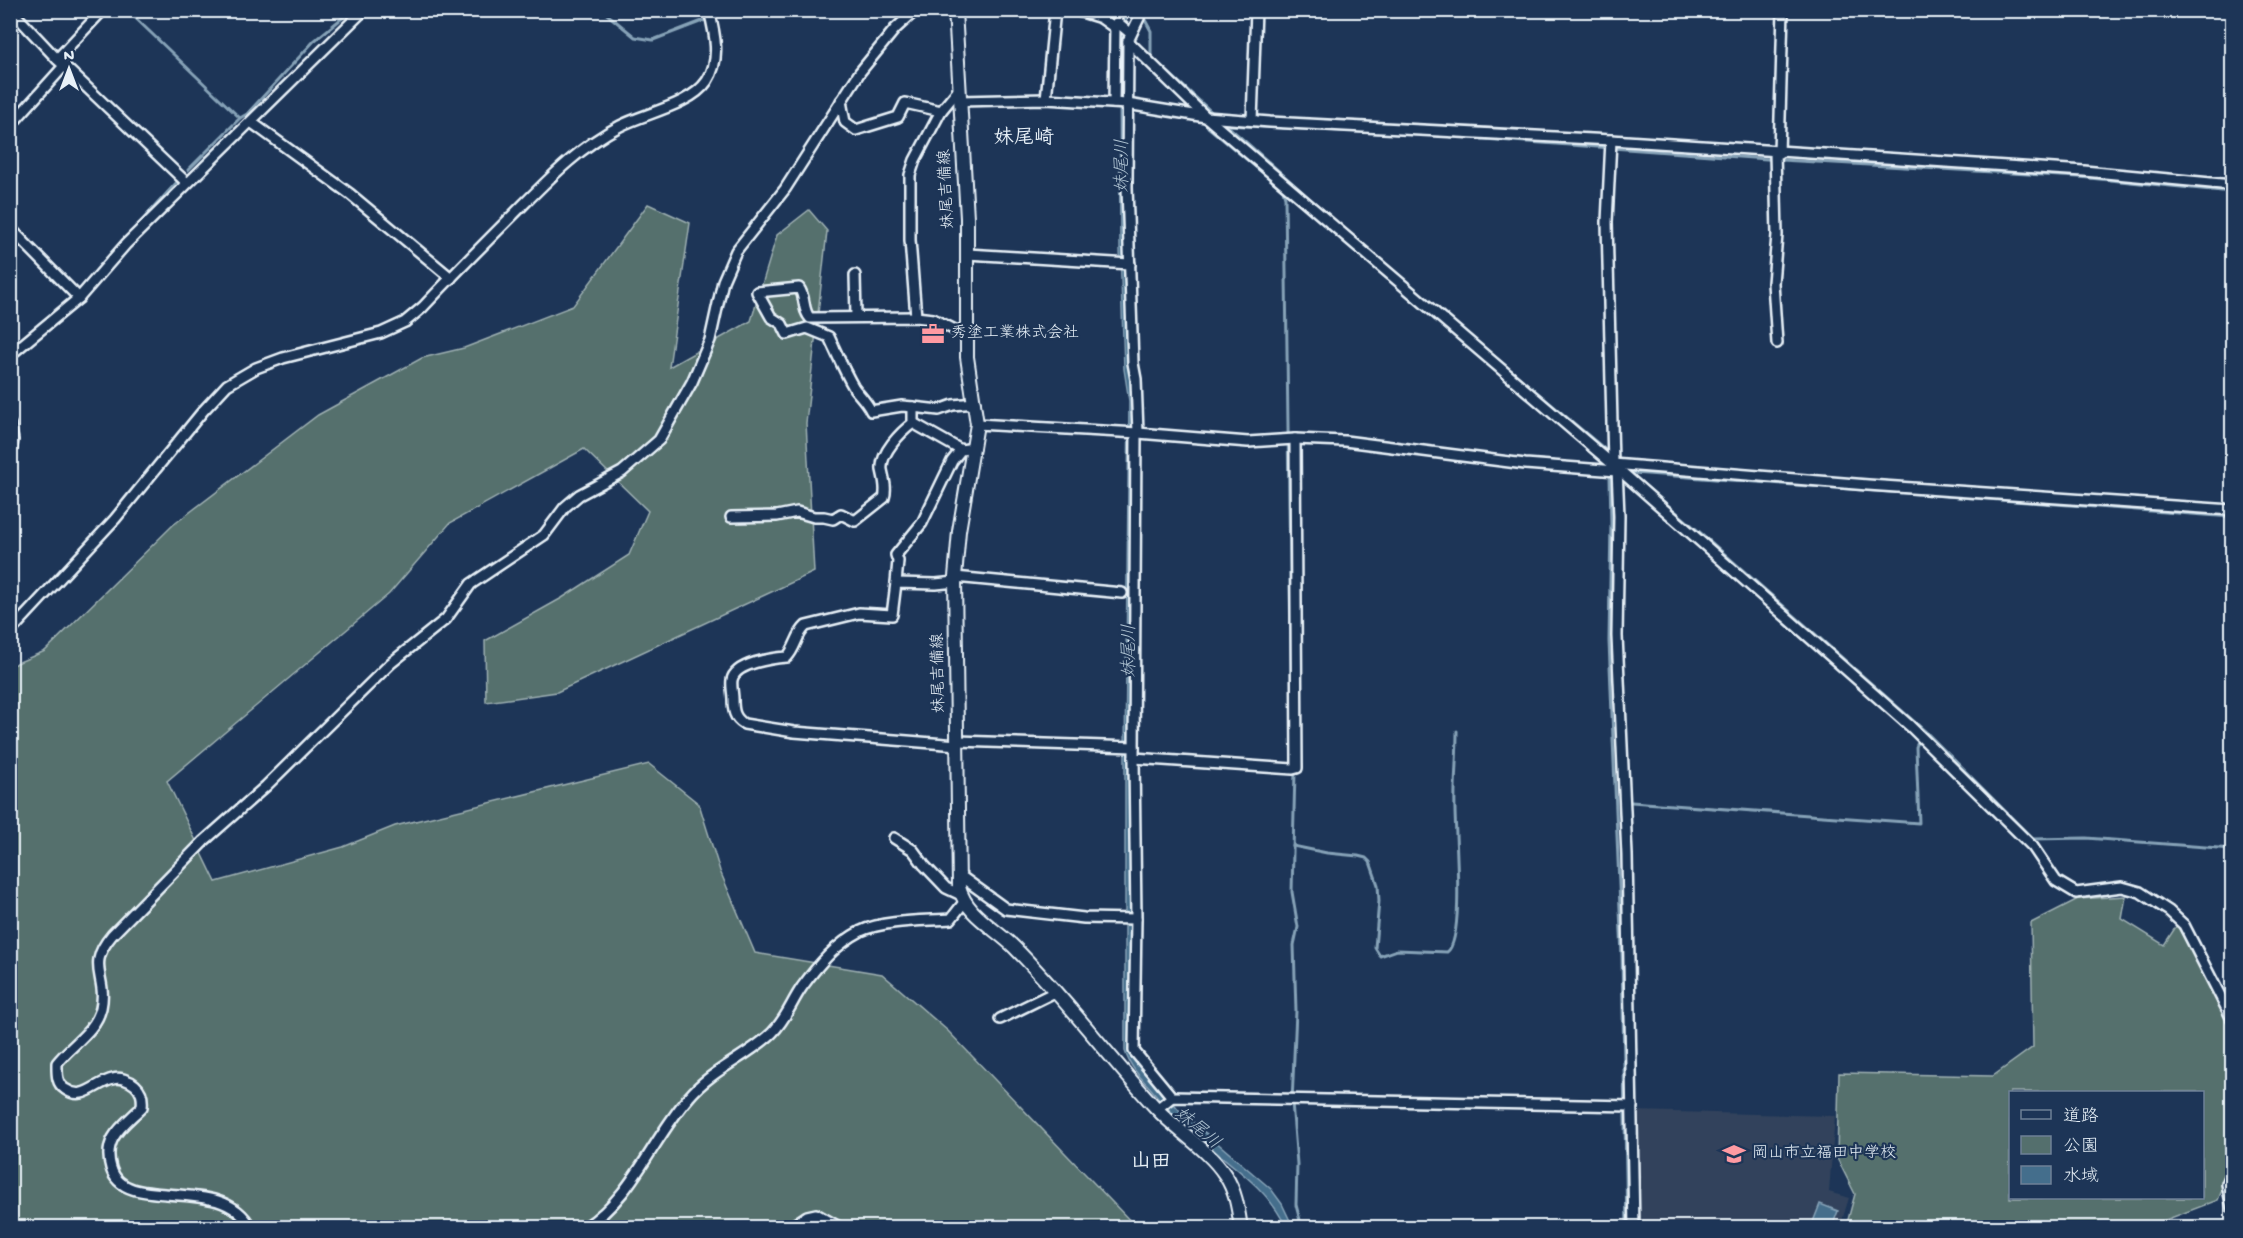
<svg xmlns="http://www.w3.org/2000/svg" width="2243" height="1238" font-family="'Gochi Hand','Klee One',sans-serif">
  <style>
    .built { fill: #30425c }
    .green { fill: #546f6d; stroke: #9eb0b2; stroke-width: 1.5; fill-rule: evenodd }
    .water { fill: #446e8c; stroke: #86a2b7; stroke-width: 1.5 }
    .lines { fill: none; stroke-linecap: round; stroke-linejoin: round }
    .stream { stroke: #86a2b7; stroke-width: 3 }
    .minor-casing { stroke: #e8f1f8; stroke-width: 14 }
    .secondary-casing { stroke: #e8f1f8; stroke-width: 16 }
    .minor { stroke: #1d3557; stroke-width: 9 }
    .secondary { stroke: #1d3557; stroke-width: 12 }
    .labels { text-anchor: middle; dominant-baseline: central; stroke-width: 4.5; stroke-linejoin: round; paint-order: stroke }
    .street-label { font-size: 16px; fill: #e8f1f8; stroke: #1d3557 }
    .poi-label { font-size: 16px; fill: #e8f1f8; stroke: #1d3557; text-anchor: start }
    .water-label { font-size: 18px; font-style: italic; fill: #afc3d2; stroke: #1d3557 }
    .quarter-label { font-size: 20px; font-weight: bold; fill: #e8f1f8; stroke: #1d3557 }
  </style>
  <rect width="100%" height="100%" fill="#1d3557"/>
  <filter id="ink" filterUnits="userSpaceOnUse"><feTurbulence type="fractalNoise" baseFrequency=".0167" numOctaves="2"/><feDisplacementMap in="SourceGraphic" scale="12" xChannelSelector="R" yChannelSelector="G"/><feConvolveMatrix kernelMatrix="1 2 1 2 8 2 1 2 1" color-interpolation-filters="sRGB"/></filter>
  <g filter="url(#ink)">
    <polygon class="built" points="1635,1111 1835,1116 1829,1192 1849,1198 1840,1227 1636,1227"/>
    <g class="green">
      <polygon points="648,204 690,223 669,367 751,321 777,235 809,210 827,231 806,423 814,572 557,692 486,702 485,641 562,598 629,555 648,511 584,449 450,523 389,594 167,781 216,882 343,847 395,826 649,764 699,804 720,871 755,953 882,974 948,1031 1136,1227 11,1227 10,666 45,651 173,525 318,415 422,358 464,348 573,306"/>
      <path d="M2126 896 2122 919 2164 945 2177 925 2232 1027V1165L2218 1200 2147 1227H1846L1855 1194 1837 1158 1839 1073 1993 1076 2033 1047 2031 923 2078 899ZM2010 1092H2202V1198H2010Z"/>
    </g>
    <g class="water">
      <path d="M1120 11H1126L1127 13 1125 40V275L1134 391 1132 1051 1179 1110 1271 1189 1282 1204 1293 1227H1286C1268 1188 1232 1166 1200 1139 1182 1124 1166 1107 1151 1089 1140 1077 1130 1067 1125 1051V754L1129 401 1124 369 1120 248 1119 34Z"/>
      <polygon points="1820,1204 1838,1211 1832,1227 1811,1227"/>
    </g>
    <g class="lines">
      <g class="stream">
        <polyline points="127,10 240,118"/>
        <polyline points="602,10 635,37 653,40 731,10"/>
        <polyline points="1144,10 1144,18 1151,31 1151,55"/>
        <polyline points="1134,41 1216,116"/>
        <polyline points="1221,120 1333,219"/>
        <polyline points="1226,125 1441,136 1781,160 2079,177 2232,192"/>
        <polyline points="1208,127 1283,190 1285,197 1292,731"/>
        <polyline points="188,170 240,118 247,114 314,41 352,10"/>
        <polyline points="69,301 177,182"/>
        <polyline points="1445,315 1608,452"/>
        <polyline points="1629,472 1703,535 1925,731 2033,839 2086,838 2232,849"/>
        <polyline points="1633,473 2232,517"/>
        <polyline points="1610,476 1611,523 1609,641 1622,957 1627,1228"/>
        <polyline points="1295,771 1292,892 1298,927 1294,945 1296,1011 1292,1102 1297,1164 1296,1205 1302,1228"/>
        <polyline points="1631,802 1919,823 1916,747 1918,742"/>
        <path d="M1293 846 1327 853 1358 856 1366 858 1370 862 1378 885 1379 901 1375 948 1380 956 1397 950 1447 952C1465 940 1455 834 1455 810 1454 784 1457 758 1457 731"/>
      </g>
      <g class="minor-casing">
        <g id="minor">
          <polyline points="11,10 57,59 187,183"/>
          <polyline points="1075,10 1101,18 1115,28"/>
          <polyline points="1128,41 1206,117 1617,468 1910,726 2033,847 2056,881 2076,893 2122,887 2140,892 2169,911 2184,925 2232,1019"/>
          <polyline points="57,59 103,10"/>
          <polyline points="1046,99 1055,10"/>
          <polyline points="841,101 845,122 856,130 898,117 905,103 941,111"/>
          <polyline points="960,101 1046,99 1127,104 1206,117 1270,122 1611,140 2084,171 2232,185"/>
          <polyline points="1114,103 1115,28 1117,22 1130,33"/>
          <polyline points="1252,120 1256,10"/>
          <polyline points="251,122 350,194 451,278"/>
          <polyline points="10,126 64,66"/>
          <polyline points="1611,140 1607,222 1613,464"/>
          <polyline points="1775,152 1777,235 1773,283 1777,343"/>
          <polyline points="1779,153 1783,10"/>
          <polyline points="10,228 79,298"/>
          <polyline points="967,254 1130,264"/>
          <polyline points="855,275 856,316"/>
          <polyline points="916,317 910,240 910,175 915,160 941,111 960,88"/>
          <polyline points="10,355 79,298 126,244 364,10"/>
          <path d="M913 407 902 406 871 411C866 401 860 396 854 388 844 371 837 354 829 337L807 328 787 334 782 324 771 317 757 292 799 288C806 297 802 310 810 318L916 317 933 319 967 336"/>
          <polyline points="913,423 961,450"/>
          <polyline points="10,424 13,440 10,459"/>
          <polyline points="977,424 1138,433 1248,442 1295,439 1345,441 1525,464 1617,471"/>
          <polyline points="1136,433 1134,758 1293,769 1297,768 1295,439"/>
          <polyline points="1138,433 1136,379 1133,363 1127,187 1128,41 1139,18 1139,10"/>
          <polyline points="1613,464 1868,485 2232,510"/>
          <polyline points="1617,468 1619,516 1617,636 1627,855 1634,1228"/>
          <path d="M731 517 777 516 797 512 814 517H824L833 519 841 514 855 521 884 498C887 489 884 479 882 470 880 453 901 432 913 423V407L939 410 953 405 975 403"/>
          <polyline points="955,577 1122,593"/>
          <path d="M955 582 936 584 896 583 892 615 859 613 806 626C796 635 796 648 787 657 773 658 735 663 732 680 731 686 733 693 733 699 733 710 734 718 744 724L794 732 958 745"/>
          <polyline points="896,583 898,561 896,555 922,523 952,461 961,450 974,448"/>
          <path d="M10 632 115 519 203 411 227 385 256 368 283 358 381 333 405 322 423 307C452 276 482 246 512 216 545 183 577 148 620 126 645 113 691 105 707 81 721 60 715 34 709 10"/>
          <polyline points="958,741 1134,747"/>
          <polyline points="1134,758 1136,919 1134,1051 1172,1097"/>
          <polyline points="894,838 913,850 924,865 946,888 961,895"/>
          <polyline points="959,875 1006,909 1084,918 1136,919"/>
          <polyline points="1000,1019 1055,992"/>
          <polyline points="1157,1109 1172,1097 1632,1106"/>
          <polyline points="2232,1172 2227,1184 2232,1207"/>
          <path d="M251 1228C222 1171 124 1216 111 1168 102 1138 123 1126 142 1107 143 1098 142 1091 135 1085 129 1080 120 1077 113 1079 95 1083 83 1102 65 1089 56 1083 57 1073 57 1063 71 1045 96 1031 101 1008 108 976 85 967 112 935L204 841 266 786 391 663 446 619 471 584 544 535 565 507 579 495 622 472 659 440 692 382 710 340 723 281 736 251 785 189 860 72 895 29 916 10"/>
          <path d="M584 1228C633 1197 652 1139 689 1097 711 1070 747 1057 772 1033 786 1019 791 1003 802 987 818 965 836 944 861 931 884 920 925 921 951 919L965 901"/>
          <polyline points="789,1228 807,1216 816,1214 841,1228"/>
        </g>
      </g>
      <g class="secondary-casing">
        <path id="secondary" d="M955 10 967 218V357L977 424 959 531 955 577 959 887C966 915 995 928 1014 947 1065 998 1108 1056 1156 1108 1178 1132 1208 1149 1225 1175 1236 1192 1238 1208 1241 1228"/>
      </g>
      <use href="#minor" class="minor"/>
      <use href="#secondary" class="secondary"/>
    </g>
  </g>
  <defs>
    <g id="office-bare" transform="scale(1.8)"><path d="M-6-3h4V-5.5h4V-3h4V5H-6ZM-1-4.5V-3h2v-1.5ZM-6 0V1H6V0Z" fill="#ff9aa2" stroke="#1d3557" stroke-width="2.5" paint-order="stroke"/></g>
    <g id="school-bare" transform="scale(1.8)"><path d="M0-5L7-2L0 1L-7-2ZM-4 1L0 2.5L4 1V4Q0 6-4 4Z" fill="#ff9aa2" stroke="#1d3557" stroke-width="2.5" paint-order="stroke"/></g>
  </defs>
  <g fill-rule="evenodd">
    <use href="#office-bare" x="933" y="334"/>
    <use href="#school-bare" x="1734" y="1154"/>
  </g>
  <g class="labels">
    <g class="street-label">
      <text transform="translate(948 189) rotate(-93)">妹尾吉備線</text>
      <text transform="translate(940 673) rotate(-91)">妹尾吉備線</text>
    </g>
    <g class="poi-label">
      <text x="951" y="334">秀塗工業株式会社</text>
      <text x="1752" y="1154">岡山市立福田中学校</text>
    </g>
    <g class="water-label">
      <text transform="translate(1123 166) rotate(-90)">妹尾川</text>
      <text transform="translate(1130 651) rotate(-90)">妹尾川</text>
      <text transform="translate(1197 1129) rotate(41)">妹尾川</text>
    </g>
    <g class="quarter-label">
      <text x="1024" y="139">妹尾崎</text>
      <text x="1151" y="1163">山田</text>
    </g>
  </g>
  <rect width="2243" height="1238" fill="none" stroke="#1d3557" stroke-width="36"/>
  <rect x="18" y="18" width="2207" height="1202" fill="none" stroke="#e8f1f8" stroke-width="2" filter="url(#ink)"/>
  <rect x="2009" y="1091" width="195" height="108" fill="#1d3557" stroke="#6e8097" stroke-width="1.5"/>
  <rect x="2021" y="1110" width="30" height="9" fill="#1d3557" stroke="#6e8097" stroke-width="1.5"/>
  <text x="2063" y="1121" font-size="18" fill="#e8f1f8">道路</text>
  <rect x="2021" y="1136" width="30" height="18" fill="#546f6d" stroke="#6e8097" stroke-width="1.5"/>
  <text x="2063" y="1151" font-size="18" fill="#e8f1f8">公園</text>
  <rect x="2021" y="1166" width="30" height="18" fill="#446e8c" stroke="#6e8097" stroke-width="1.5"/>
  <text x="2063" y="1181" font-size="18" fill="#e8f1f8">水域</text>
  <g transform="translate(69 69)" stroke="#1d3557" stroke-width="4.5" paint-order="stroke">
  <path d="M0-4.5L10 22L0 15L-10 22Z" fill="#e8f1f8"/>
  <text y="-9" font-size="16" font-weight="bold" text-anchor="middle" fill="#e8f1f8">N</text>
  </g>
</svg>
